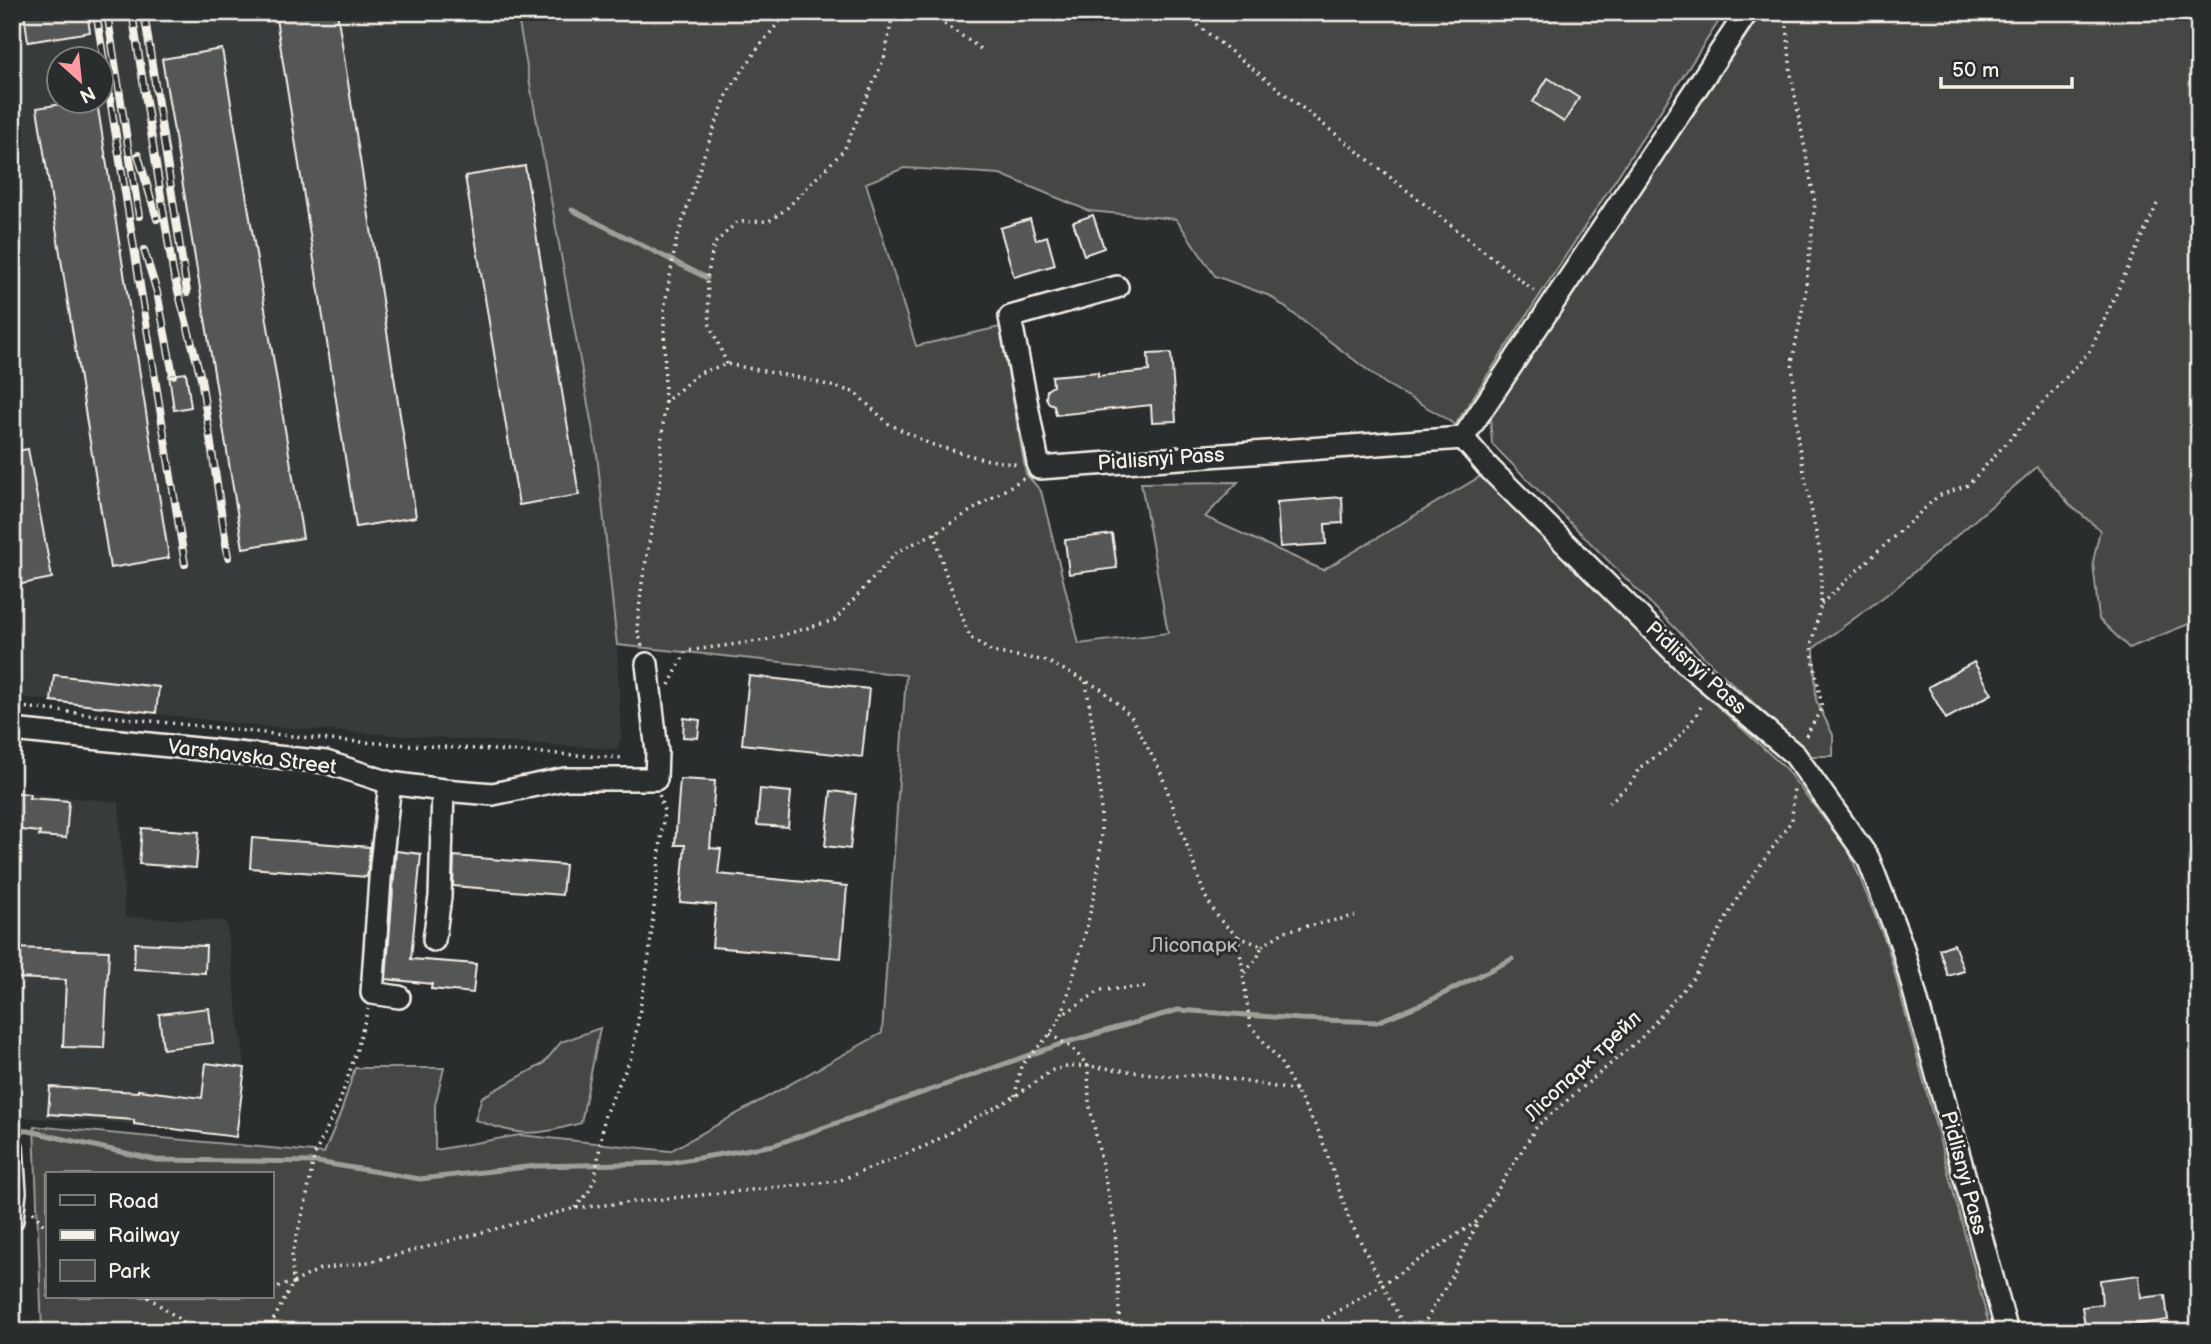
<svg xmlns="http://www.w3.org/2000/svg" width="2211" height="1344" font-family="'Balsamiq Sans',sans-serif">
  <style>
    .built { fill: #373a3a; fill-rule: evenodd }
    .green { fill: #444645; stroke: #9c9c96; stroke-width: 2; fill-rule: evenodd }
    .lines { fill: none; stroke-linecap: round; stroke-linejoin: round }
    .stream { stroke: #9f9f9a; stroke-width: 5 }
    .building { fill: #555756; stroke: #f4f1e8; stroke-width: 2 }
    .minor-casing { stroke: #f4f1e8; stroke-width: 26 }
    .path { stroke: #f4f1e8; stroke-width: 3.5; stroke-dasharray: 2 5; stroke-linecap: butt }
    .minor { stroke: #2a2d2e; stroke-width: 21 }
    .rail-casing { stroke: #f4f1e8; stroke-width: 8 }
    .rail { stroke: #2a2d2e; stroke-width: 5; stroke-dasharray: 16; stroke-linecap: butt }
    .labels { text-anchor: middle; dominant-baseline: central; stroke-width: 6; stroke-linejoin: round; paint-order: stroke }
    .street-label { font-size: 21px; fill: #f4f1e8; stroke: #2a2d2e }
    .park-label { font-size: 21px; fill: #b6b5af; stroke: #2a2d2e }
  </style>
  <rect width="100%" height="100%" fill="#2a2d2e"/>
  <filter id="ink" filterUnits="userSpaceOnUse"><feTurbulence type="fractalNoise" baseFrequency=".0143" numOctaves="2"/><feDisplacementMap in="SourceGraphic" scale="14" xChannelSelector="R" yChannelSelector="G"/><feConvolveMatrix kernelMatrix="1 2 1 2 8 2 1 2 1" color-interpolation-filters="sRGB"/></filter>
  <g filter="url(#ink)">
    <g class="built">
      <path d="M12 12H517L597 454 617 645 621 739 617 749 257 726 12 696ZM60 60H102V102H60Z"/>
      <polygon points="12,792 119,802 125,917 226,921 245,1068 236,1137 134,1124 12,1117"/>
    </g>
    <g class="green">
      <path d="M517 12H1725L1455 425 1442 416 1386 384 1270 296 1215 276 1176 219 1089 211 1000 174 904 168 866 183 916 346 1000 327 1026 474 1041 491 1079 644 1168 633 1141 483 1238 482 1205 517 1323 570 1481 476 1699 689 1784 767 1849 851 1888 948 1991 1332H42L34 1126 324 1153 341 1112 355 1068H444L435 1105V1150L520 1135 670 1151 882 1033 906 675 617 645 597 454ZM47 1174H271V1297H47Z"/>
      <polygon points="1762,12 2199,12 2199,626 2196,621 2129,648 2099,619 2093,562 2100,530 2070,505 2037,467 1893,590 1814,648 1816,700 1833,735 1833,756 1812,756 1713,666 1492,444 1490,415"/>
      <path d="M600 1028 581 1123C532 1136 524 1137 475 1120L482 1097 543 1064 561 1042Z"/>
    </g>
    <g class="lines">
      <g class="stream">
        <polyline points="572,210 707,278"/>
        <polyline points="12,1130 29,1131 156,1160 317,1162 420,1179 536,1166 669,1163 774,1145 1064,1043 1178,1010 1299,1019 1377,1022 1429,1001 1512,959"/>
      </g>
    </g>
    <g class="building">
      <polygon points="24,12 87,12 90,32 28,42"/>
      <polygon points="275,12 337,12 416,517 356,527"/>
      <polygon points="222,49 303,538 243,548 162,59"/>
      <polygon points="1548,78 1579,98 1564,122 1533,102"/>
      <polygon points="74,102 97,102 169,558 110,568 37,108"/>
      <polygon points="525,166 579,495 519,505 465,176"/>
      <polygon points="1093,215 1104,248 1084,255 1073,222"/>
      <polygon points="1030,219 1036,240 1047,236 1055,265 1014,277 1000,228"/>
      <polygon points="1171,353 1176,421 1152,422 1151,405 1056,415 1054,405 1049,403 1046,398 1047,390 1053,386 1052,376 1098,372 1098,376 1149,371 1148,354"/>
      <polygon points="186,373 191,407 174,410 169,375"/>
      <polygon points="28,449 52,578 12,586 12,452"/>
      <polygon points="1342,497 1343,523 1325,524 1326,544 1280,547 1277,502"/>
      <polygon points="1112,534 1117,568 1069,574 1065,540"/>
      <polygon points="1974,662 1992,694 1946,719 1928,687"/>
      <polygon points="54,675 159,687 156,713 51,701"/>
      <polygon points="749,676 869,689 862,757 742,744"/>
      <polygon points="684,718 700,720 698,738 683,737"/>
      <polygon points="680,779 715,781 710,848 721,849 718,874 847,886 841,958 712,947 716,905 680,902 685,845 675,845"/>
      <polygon points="760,789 791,792 788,827 757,825"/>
      <polygon points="831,791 856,794 850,849 825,846"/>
      <polygon points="12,792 30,794 29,798 69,801 66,838 39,836 40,832 12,829"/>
      <polygon points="142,828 199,832 196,868 139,864"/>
      <polygon points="252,838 370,847 367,877 250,868"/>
      <polygon points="396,851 421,854 411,959 476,964 473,993 431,989 432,984 386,979"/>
      <polygon points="454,856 565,865 562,895 453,886"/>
      <polygon points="135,943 206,946 205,973 134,969"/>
      <polygon points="1954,944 1964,971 1948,976 1939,949"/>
      <polygon points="12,948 109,951 104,1048 63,1047 66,980 12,978"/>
      <polygon points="209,1008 213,1043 163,1049 159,1014"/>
      <polygon points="206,1063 245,1068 236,1137 134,1124 134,1120 48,1114 50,1087 138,1092 138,1090 202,1098"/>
      <polygon points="2139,1275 2141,1298 2165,1295 2168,1320 2086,1332 2082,1307 2102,1304 2100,1280"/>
    </g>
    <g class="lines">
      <g class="minor-casing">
        <g id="minor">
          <polyline points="1117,287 1010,317 1039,468 1463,438"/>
          <polyline points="1463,438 1488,467 1687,664 1795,755 1868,858 1902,946 2007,1332"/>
          <polyline points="1463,438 1747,12"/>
          <polyline points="12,730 326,762 390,783 443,790 493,794 565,779 656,779 657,752 647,664"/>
          <polyline points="390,783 381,865 372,993 399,997"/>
          <polyline points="434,940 440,897 443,790"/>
          <polyline points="12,1220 15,1192 12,1147"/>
        </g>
      </g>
      <g class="path">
        <polyline points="927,12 981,49"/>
        <polyline points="1181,12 1537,293"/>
        <polyline points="1786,12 1791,74 1815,203 1805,296 1792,362 1798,441 1821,558 1821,604 1811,646 1822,708 1804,739"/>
        <polyline points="727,364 710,325 707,278 714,244 737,222 769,221 786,209 844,150 885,56 893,12"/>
        <polyline points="665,402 664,310 676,242 704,155 728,92 758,48 787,12"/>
        <polyline points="935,533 944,569 970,637 992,652 1047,661 1101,689 1131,716 1161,773 1205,896 1220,920 1238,937 1250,1025 1279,1060 1320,1134 1349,1219 1407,1332"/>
        <polyline points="1821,604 1938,496 1968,485 2090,351 2158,202"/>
        <polyline points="642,646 637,628 642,583 661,477 661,447 665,402 699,373 727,364 805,379 854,392 889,424 930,444 983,459 1020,465"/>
        <path d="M1086 682C1093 731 1102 781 1101 831 1100 894 1079 955 1062 1015L1101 990 1149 987"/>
        <polyline points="669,685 686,651 766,640 835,620 898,551 935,533 1024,478"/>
        <polyline points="12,706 329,740 624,758"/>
        <polyline points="1609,803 1632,782 1639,768 1671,746 1695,717 1703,703"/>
        <polyline points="1238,937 1262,946 1257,959 1243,974"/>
        <polyline points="1262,946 1285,931 1355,916"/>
        <polyline points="1050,1034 1072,1048 1088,1066 1089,1102 1115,1227 1120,1332"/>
        <polyline points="1015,1096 1021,1066 1050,1034 1062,1015"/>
        <polyline points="575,1208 588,1193 595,1178 605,1114 632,1056 649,956 664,811 659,794"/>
        <polyline points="33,1212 47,1229"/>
        <polyline points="271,1288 293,1283 292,1255 306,1201 314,1156 340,1101 357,1049 368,1009"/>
        <polyline points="148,1297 182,1321 192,1332"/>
        <polyline points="267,1332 293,1283 320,1269 369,1262 575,1208 838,1181 928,1145 1014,1097 1053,1070 1070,1066 1088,1066 1168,1076 1208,1075 1297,1091"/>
        <polyline points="1304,1332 1383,1284 1479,1220 1537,1126 1641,1038 1694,977 1738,897 1792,820 1794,786"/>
        <polyline points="1419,1332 1451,1278 1478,1222"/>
      </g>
      <use href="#minor" class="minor"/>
      <g class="rail-casing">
        <g id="rail">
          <polyline points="96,12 185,564"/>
          <polyline points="107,12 139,216"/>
          <polyline points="132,12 173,272 201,378 228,557"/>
          <polyline points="144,12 187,292"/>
          <polyline points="138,155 157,219"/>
          <polyline points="144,250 157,292 173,375"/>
        </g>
      </g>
      <use href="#rail" class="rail"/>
    </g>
  </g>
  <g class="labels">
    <g class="street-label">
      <text transform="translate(1161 459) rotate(-4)">Pidlisnyi Pass</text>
      <text transform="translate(1696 668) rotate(42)">Pidlisnyi Pass</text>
      <text transform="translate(252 757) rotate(7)">Varshavska Street</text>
      <text transform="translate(1583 1066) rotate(-43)">Лісопарк трейл</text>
      <text transform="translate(1964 1173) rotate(75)">Pidlisnyi Pass</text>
    </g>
    <g class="park-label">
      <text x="1194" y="945">Лісопарк</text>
    </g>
  </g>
  <rect width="2211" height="1344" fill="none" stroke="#2a2d2e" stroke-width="42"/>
  <rect x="21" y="21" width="2169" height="1302" fill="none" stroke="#f4f1e8" stroke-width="2.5" filter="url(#ink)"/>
  <rect x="46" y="1172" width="228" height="126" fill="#2a2d2e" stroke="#7b7b78" stroke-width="2"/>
  <rect x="60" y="1195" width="35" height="10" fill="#2a2d2e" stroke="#7b7b78" stroke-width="2"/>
  <text x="108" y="1208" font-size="21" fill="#f4f1e8">Road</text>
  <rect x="60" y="1230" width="35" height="10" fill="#f4f1e8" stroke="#7b7b78" stroke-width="2"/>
  <text x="108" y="1242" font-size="21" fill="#f4f1e8">Railway</text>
  <rect x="60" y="1260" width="35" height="21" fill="#444645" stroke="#7b7b78" stroke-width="2"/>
  <text x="108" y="1278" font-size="21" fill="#f4f1e8">Park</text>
  <g transform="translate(80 80) rotate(153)"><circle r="33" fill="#2a2d2e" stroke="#7b7b78" stroke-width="2"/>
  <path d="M0-5L12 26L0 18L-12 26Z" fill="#ff9aa2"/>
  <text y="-10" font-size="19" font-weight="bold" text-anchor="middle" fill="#f4f1e8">N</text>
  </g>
  <path d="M1941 77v10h131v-10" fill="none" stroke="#f4f1e8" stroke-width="3.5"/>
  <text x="1952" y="77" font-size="21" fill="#f4f1e8" stroke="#2a2d2e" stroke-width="5" paint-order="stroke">50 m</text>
</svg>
